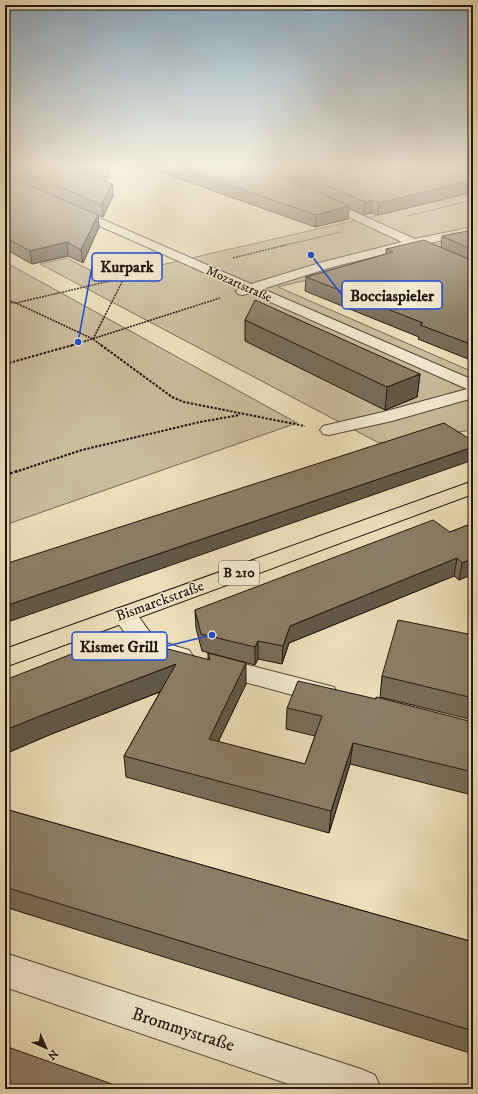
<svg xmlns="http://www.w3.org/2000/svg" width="478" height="1094" font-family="'IM FELL DW Pica',serif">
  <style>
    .green { fill: #c9bc9b; stroke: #766854 }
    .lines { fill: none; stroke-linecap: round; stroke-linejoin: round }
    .minor-casing { stroke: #544738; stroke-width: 2 }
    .major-casing { stroke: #22150d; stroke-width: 2 }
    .path-far3 { stroke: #22150d; stroke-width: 1; stroke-dasharray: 1.5 1; stroke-linecap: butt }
    .path-far2 { stroke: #22150d; stroke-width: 1.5; stroke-dasharray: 2 1; stroke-linecap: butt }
    .path-far1 { stroke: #22150d; stroke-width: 2; stroke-dasharray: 2.5 1.5; stroke-linecap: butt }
    .path { stroke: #22150d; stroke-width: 2.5; stroke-dasharray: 3 2; stroke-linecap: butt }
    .minor { fill: #f2ead1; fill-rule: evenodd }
    .major { fill: #ebdeb8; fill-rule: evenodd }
    .wall { fill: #786c58; stroke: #22150d }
    .shaded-wall { fill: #615847; stroke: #22150d }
    .building { fill: #8b7e66; stroke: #22150d }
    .labels { text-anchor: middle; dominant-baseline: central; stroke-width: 3; stroke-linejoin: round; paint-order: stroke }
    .far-street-label { font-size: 13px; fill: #22150d; stroke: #f2ead1 }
    .shield { fill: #f2ead1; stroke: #605548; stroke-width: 1 }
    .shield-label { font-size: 14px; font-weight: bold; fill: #22150d }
    .street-label { font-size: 15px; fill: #22150d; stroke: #f2ead1 }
    .near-street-label { font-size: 18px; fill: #22150d; stroke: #f2ead1 }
    .leader { fill: none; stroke: #1d4ed8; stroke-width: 1.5 }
    .callout-dot { fill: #1d4ed8; stroke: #f2ead1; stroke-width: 1.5 }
    .callout { fill: #f2ead1; stroke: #1d4ed8; stroke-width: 1.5 }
    .callout-label { font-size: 16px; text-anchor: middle; font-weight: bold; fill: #22150d }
  </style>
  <rect width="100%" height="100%" fill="#ebdeb8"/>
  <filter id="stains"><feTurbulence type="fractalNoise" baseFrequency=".005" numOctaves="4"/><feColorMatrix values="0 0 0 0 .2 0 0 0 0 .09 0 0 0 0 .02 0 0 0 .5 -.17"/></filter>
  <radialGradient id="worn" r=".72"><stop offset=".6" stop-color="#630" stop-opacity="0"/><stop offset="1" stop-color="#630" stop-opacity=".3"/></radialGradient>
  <g class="green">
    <polygon points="473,193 473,240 278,287 473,372 473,430 379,443 40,264 67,258 105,278"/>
    <polygon points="5,262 297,423 5,525"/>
  </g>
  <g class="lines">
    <g class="minor-casing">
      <g id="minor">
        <polygon points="321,197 415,239 473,227 473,233 426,244 473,265 473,274 413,247 332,267 263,289 473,380 473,398 392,421 329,435 323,434 320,430 323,426 383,412 467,389 250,293 243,295 238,294 236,291 239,288 66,211 65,209 70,206 74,207 251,284 323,262 402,242 317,202 316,200 317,198"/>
        <path d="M124 607C140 611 142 625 153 635 162 643 178 647 189 650L193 656 189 662 180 665 171 663 136 648 112 615 115 609Z"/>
        <polygon points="217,657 334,687 338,694 334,701 325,704 208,672 204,666 208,660"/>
        <polygon points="5,953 361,1069 375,1075 381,1089 303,1089 5,987"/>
      </g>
    </g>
    <g class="major-casing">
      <polygon id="major" points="473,481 473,494 5,667 5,649"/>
    </g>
    <g class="path-far3">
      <polyline points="408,216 473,200"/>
      <polyline points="282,246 341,232"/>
    </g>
    <g class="path-far2">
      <polyline points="233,258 286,245"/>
      <polyline points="5,299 16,303 5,302"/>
      <polyline points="93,339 123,280"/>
      <polyline points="70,346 220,298"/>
      <polyline points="102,346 93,339 16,303 157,270"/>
    </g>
    <g class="path-far1">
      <polyline points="101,345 172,397 184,402 305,426"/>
      <polyline points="5,364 73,345"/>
      <polyline points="15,472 82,450 200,422 240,415"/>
    </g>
    <polyline class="path" points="5,475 18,471"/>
    <use href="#minor" class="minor"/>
    <use href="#major" class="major"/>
  </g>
  <g class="wall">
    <polygon points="5,167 111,167 106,181 112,184 113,196 103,217 98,215 99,227 83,263 68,256 32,264 5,249"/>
    <polygon points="146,167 473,167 378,215 371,213 364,215 349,208 348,219 315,227"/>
    <polygon points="473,230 473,361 418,339 419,337 305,291 306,277 386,254 386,249 441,248 442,236"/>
    <polygon points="245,320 420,374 417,397 385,410 245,341"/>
    <polygon points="473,523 473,574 459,580 454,576 289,643 282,664 258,659 255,665 202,651 196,628 195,610 450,532"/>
    <polygon points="473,635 473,720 380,697 382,676"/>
    <polygon points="208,653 246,684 218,742 305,764 315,736 286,729 287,708 473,722 473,788 472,795 350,764 329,833 126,777 124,756 160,692 49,735 5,754 5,680 208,660"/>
    <polygon points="5,809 473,942 473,1054 5,907"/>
  </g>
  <g class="shaded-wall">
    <polygon points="106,167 111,167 102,191 101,179"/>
    <polygon points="473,180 473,192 378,215 379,203"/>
    <polygon points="112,184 113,196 103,217 102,205"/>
    <polygon points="372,200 371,213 364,215 365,202"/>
    <polygon points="349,206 348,219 315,227 316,215"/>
    <polygon points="98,215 99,227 83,263 81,250"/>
    <polygon points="67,242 68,256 32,264 30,251"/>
    <polygon points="420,374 417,397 385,410 387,387"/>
    <polygon points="473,447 473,460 5,623 5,606"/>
    <polygon points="457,558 454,576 289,643 282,664 283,646 290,626"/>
    <polygon points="473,558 473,574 459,580 462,563"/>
    <polygon points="258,641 258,659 255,665 255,647"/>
    <polygon points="246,663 246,684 209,761 209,739"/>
    <polygon points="176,664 177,685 49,735 5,754 5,730 45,714"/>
    <polygon points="353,743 350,764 329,833 331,811"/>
  </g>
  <g class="building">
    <polygon points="13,167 106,167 101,179 112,184 102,205"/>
    <polygon points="177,167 262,167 349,206 316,215"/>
    <polygon points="283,167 473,167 473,180 379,203 372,200 365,202"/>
    <polygon points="5,175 98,215 81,250 67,242 30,251 5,237"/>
    <polygon points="473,230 473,250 442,236"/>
    <polygon points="424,240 473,261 473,345 420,325 423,323 306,277 393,252 386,249"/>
    <polygon points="255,300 420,374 387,387 245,320"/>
    <polygon points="444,423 473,441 473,447 5,606 5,564"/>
    <polygon points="433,520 450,532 473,523 473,558 462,563 457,558 290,626 283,646 258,641 255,647 201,634 195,610"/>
    <polygon points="398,620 473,635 473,698 382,676"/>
    <polygon points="118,636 210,660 208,653 246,663 209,739 305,764 322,716 287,708 298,681 376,699 376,697 473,722 473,772 353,743 331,811 124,756 176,664 45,714 5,730 5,680"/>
    <polygon points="5,809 473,942 473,1031 5,887"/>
    <polygon points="5,1046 126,1089 5,1089"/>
  </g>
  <linearGradient id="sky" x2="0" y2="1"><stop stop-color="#8eaabe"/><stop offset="0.52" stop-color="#f6f0df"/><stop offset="1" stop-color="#f6f0df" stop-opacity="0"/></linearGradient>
  <rect width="478" height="321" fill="url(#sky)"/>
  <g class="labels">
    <g class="far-street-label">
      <text transform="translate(239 284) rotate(24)">Mozartstraße</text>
    </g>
    <rect class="shield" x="219" y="561" width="40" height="24" rx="3"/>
    <g class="shield-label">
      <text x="239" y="573">B 210</text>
    </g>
    <g class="street-label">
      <text transform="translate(160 601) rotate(-20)">Bismarckstraße</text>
    </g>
    <g class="near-street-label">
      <text transform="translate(183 1030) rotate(18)">Brommystraße</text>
    </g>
  </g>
  <path class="leader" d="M78 342L92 267M311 255L342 295M212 635L167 646"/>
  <g class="callout-dot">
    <circle cx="78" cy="342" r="4"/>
    <circle cx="311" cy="255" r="4"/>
    <circle cx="212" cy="635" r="4"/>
  </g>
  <g class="callout">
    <rect x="92" y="253" width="70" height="28" rx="4"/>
    <rect x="342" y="281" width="100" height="28" rx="4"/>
    <rect x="72" y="632" width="95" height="28" rx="4"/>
  </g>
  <g class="callout-label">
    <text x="127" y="272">Kurpark</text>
    <text x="392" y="301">Bocciaspieler</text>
    <text x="119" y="652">Kismet Grill</text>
  </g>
  <rect width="478" height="1094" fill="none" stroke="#ebdeb8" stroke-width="20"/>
  <rect x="6" y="6" width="466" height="1082" fill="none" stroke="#22150d" stroke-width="2"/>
  <rect x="10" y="10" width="458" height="1074" fill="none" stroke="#22150d"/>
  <g transform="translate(46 1048) rotate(135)" stroke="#f2ead1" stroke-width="3" paint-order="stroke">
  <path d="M0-3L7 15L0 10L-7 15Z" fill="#22150d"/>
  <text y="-6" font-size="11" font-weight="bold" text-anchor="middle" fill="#22150d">N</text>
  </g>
  <rect width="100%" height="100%" filter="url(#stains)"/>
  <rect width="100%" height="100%" fill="url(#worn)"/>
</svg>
